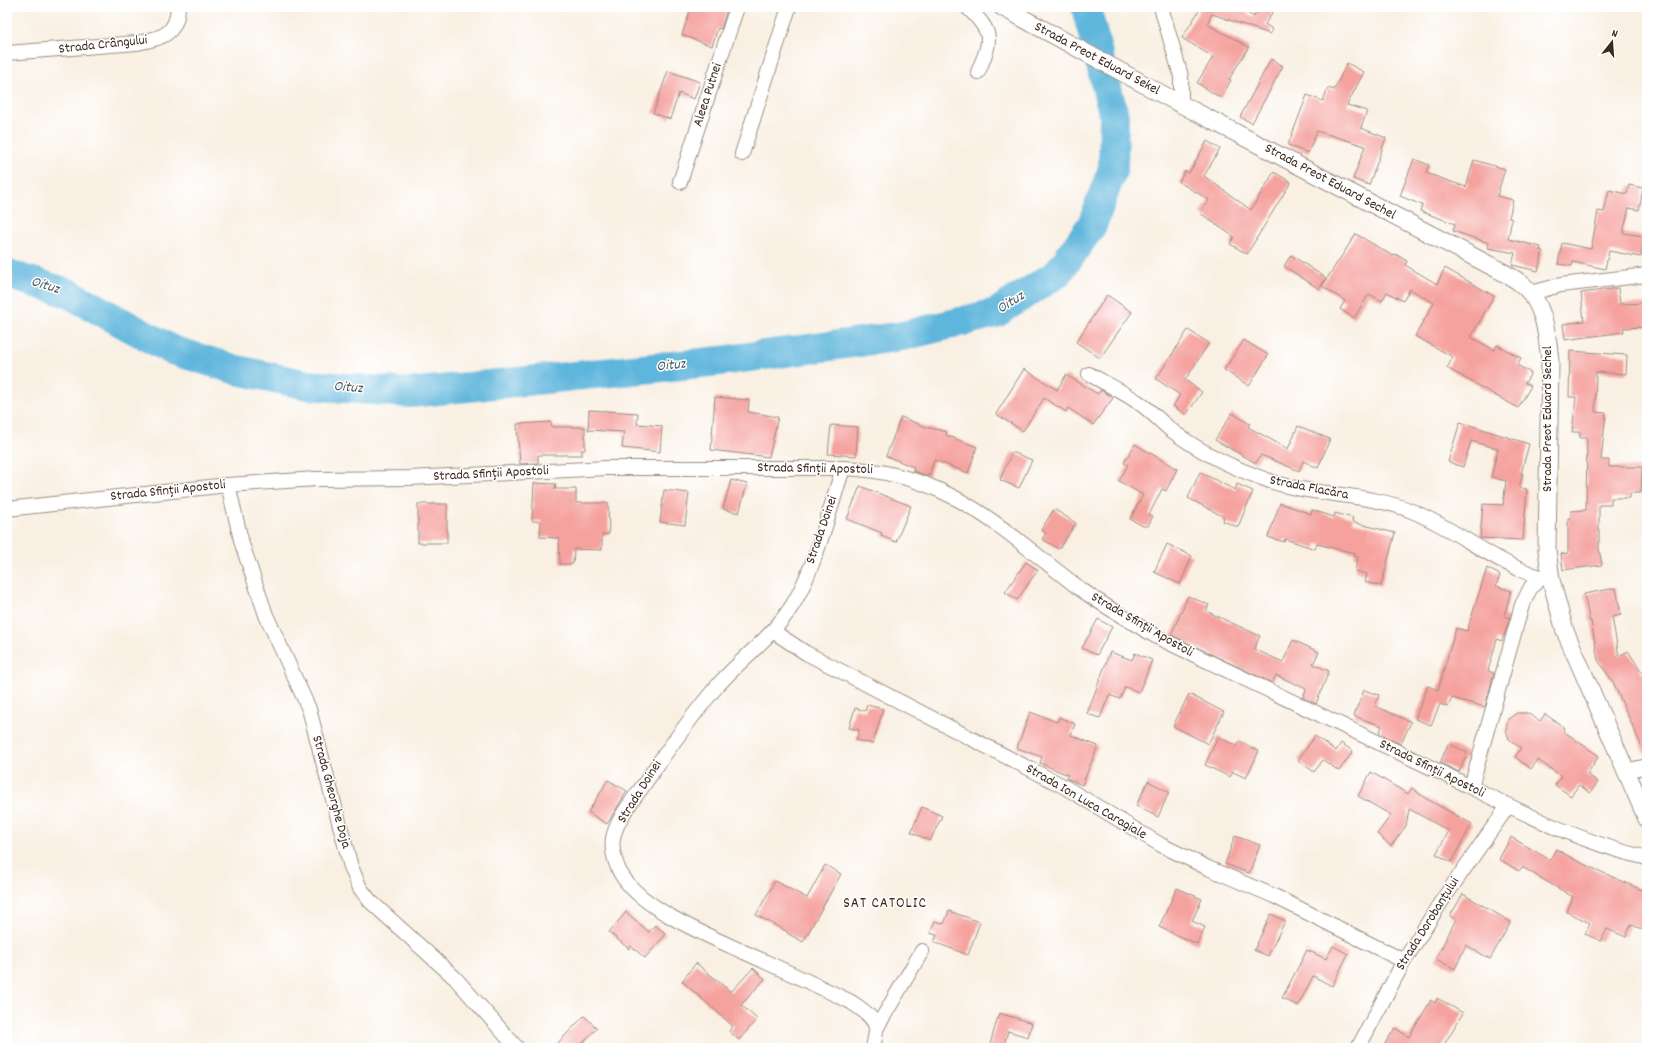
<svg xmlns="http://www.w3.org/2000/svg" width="1654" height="1055" font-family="Dekko,sans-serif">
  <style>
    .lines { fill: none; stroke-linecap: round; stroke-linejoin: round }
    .river { stroke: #5fb6dc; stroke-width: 30 }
    .building { fill: #f5a29f }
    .minor-casing { stroke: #9a8d80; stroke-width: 16 }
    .tertiary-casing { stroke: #9a8d80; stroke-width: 19 }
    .minor { stroke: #fff; stroke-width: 14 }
    .tertiary { stroke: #fff; stroke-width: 17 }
    .labels { text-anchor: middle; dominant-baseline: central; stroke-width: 3; stroke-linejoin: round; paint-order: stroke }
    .street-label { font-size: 14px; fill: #3b2a1e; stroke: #fff }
    .water-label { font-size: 15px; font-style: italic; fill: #485b60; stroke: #fff }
    .neighbourhood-label { font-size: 15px; letter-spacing: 1px; fill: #3b2a1e; stroke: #fff }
  </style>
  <rect width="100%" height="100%" fill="#fff"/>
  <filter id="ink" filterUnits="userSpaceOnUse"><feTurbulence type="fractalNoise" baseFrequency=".025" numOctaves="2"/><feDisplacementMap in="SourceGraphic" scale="8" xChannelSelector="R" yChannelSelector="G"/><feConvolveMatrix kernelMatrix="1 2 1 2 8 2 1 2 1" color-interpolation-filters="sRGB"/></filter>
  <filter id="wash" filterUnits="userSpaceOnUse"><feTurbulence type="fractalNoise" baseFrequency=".012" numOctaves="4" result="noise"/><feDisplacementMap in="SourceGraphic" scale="16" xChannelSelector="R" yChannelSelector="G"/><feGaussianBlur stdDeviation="0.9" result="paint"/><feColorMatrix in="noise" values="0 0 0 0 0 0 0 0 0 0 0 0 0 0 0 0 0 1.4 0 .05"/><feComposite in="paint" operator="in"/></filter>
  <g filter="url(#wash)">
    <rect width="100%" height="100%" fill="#f9f0e3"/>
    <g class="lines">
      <polyline class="river" points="7,274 68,293 172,350 237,370 308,385 410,393 720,361 903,336 996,313 1058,273 1092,225 1113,168 1114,116 1086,7"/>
    </g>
    <g id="blocks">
      <g class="building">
        <polygon points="691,7 721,7 727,9 721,29 718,28 712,46 682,35"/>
        <polygon points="1199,7 1237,7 1254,17 1257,7 1276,7 1265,24 1272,29 1270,34 1212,14 1207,24 1249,47 1229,79 1231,80 1221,98 1197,83 1213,57 1182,38 1200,9"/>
        <polygon points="1271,59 1283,66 1252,123 1240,117"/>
        <polygon points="1347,63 1364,72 1347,105 1367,111 1361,128 1386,138 1369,185 1353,179 1365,146 1317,131 1308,153 1288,145 1307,95 1323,101 1328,88 1334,90"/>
        <polygon points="668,71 700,82 694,99 679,93 670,119 653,113"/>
        <polygon points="1207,141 1220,149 1204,176 1251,210 1274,172 1291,182 1247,254 1230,244 1234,237 1200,213 1209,200 1179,182 1185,171 1189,173"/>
        <polygon points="1414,159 1429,165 1426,173 1466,187 1474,160 1505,169 1497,196 1513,200 1509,218 1512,219 1508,239 1541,247 1540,251 1543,251 1538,271 1512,265 1515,253 1488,248 1489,243 1453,231 1455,224 1420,211 1422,205 1400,196"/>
        <polygon points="1629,185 1643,188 1639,210 1629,208 1623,233 1644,236 1641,257 1609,251 1605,269 1573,262 1572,266 1558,264 1562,243 1591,249 1598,211 1604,212 1609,190 1627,194"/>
        <polygon points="1356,234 1393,256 1395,254 1407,261 1405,265 1437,284 1445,268 1494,296 1471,337 1494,350 1497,345 1521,358 1517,365 1531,373 1525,383 1531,386 1518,408 1447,368 1453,357 1415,336 1434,303 1410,289 1403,301 1387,292 1382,301 1369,294 1354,318 1340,309 1345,301 1322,286"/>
        <polygon points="1291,255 1326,278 1319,289 1284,266"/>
        <polygon points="1618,288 1620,304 1647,303 1647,327 1623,328 1624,332 1565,340 1563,324 1584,321 1581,293"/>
        <polygon points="1107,295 1132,312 1100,358 1076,342"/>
        <polygon points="1188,330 1209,343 1185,380 1202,392 1186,415 1173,406 1180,395 1156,379"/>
        <polygon points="1244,340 1268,355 1249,386 1224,370"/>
        <polygon points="1570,351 1627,355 1626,374 1596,372 1595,412 1606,413 1601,460 1609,460 1609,467 1642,467 1641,493 1630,493 1630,498 1611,498 1611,505 1599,505 1599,549 1602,565 1563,570 1561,554 1568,553 1568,518 1571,518 1571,511 1586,510 1587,438 1580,438 1580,432 1572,432 1576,397 1569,397"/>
        <polygon points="1024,369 1057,390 1066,375 1098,394 1101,390 1113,398 1093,425 1068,408 1066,412 1044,398 1023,431 996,414"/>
        <polygon points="715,397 749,400 748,412 778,417 769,457 711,450"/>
        <polygon points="589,410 638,413 637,424 662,426 660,452 622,448 624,432 588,430"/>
        <polygon points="1232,413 1250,424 1248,427 1288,449 1298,426 1330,439 1318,468 1303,461 1299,471 1261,455 1256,463 1215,440"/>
        <polygon points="901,417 926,427 947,432 946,435 977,447 968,473 934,460 929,476 913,471 914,467 886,456"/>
        <polygon points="551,422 552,427 585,427 585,450 582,450 582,455 538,455 538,463 520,464 517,424"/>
        <polygon points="1460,422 1529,444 1521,474 1523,474 1519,488 1527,489 1523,540 1480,538 1483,504 1503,505 1506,481 1491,477 1498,449 1471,441 1463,467 1448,462"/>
        <polygon points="831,425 858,427 856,456 828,454"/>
        <polygon points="1135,444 1177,469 1166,491 1162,489 1149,515 1153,516 1148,526 1143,526 1130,519 1143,495 1119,481 1128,465 1124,463"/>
        <polygon points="1012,452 1032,460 1019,488 1000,480"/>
        <polygon points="1200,472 1235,490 1237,484 1253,491 1238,527 1223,521 1224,517 1188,498"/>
        <polygon points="731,480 747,484 739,513 723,509"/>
        <polygon points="534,483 556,484 555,489 576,489 576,503 608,503 609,534 602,535 602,550 574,549 573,564 560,564 559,538 540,537 541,521 532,521"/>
        <polygon points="860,486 911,506 896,542 881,536 882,533 847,519"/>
        <polygon points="664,490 689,493 685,525 660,522"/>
        <polygon points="1280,503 1311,514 1312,510 1334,517 1335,513 1353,518 1352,522 1395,533 1381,586 1365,582 1367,574 1355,571 1358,557 1354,556 1355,553 1317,544 1315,549 1285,539 1284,542 1268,537"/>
        <rect x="418" y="504" width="29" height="39"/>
        <polygon points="1054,509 1076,523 1059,549 1042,539 1046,533 1041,530"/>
        <polygon points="1167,544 1192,556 1180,584 1154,572"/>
        <polygon points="1026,562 1038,570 1017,600 1005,592"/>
        <polygon points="1487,568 1500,575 1496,586 1511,591 1504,616 1510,618 1507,627 1502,641 1497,639 1488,671 1494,673 1485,707 1452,698 1448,707 1440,704 1431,725 1415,719 1428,686 1438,690 1456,628 1467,631"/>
        <polygon points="1616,588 1621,615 1612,617 1619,656 1628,651 1647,680 1647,758 1613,682 1598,660 1591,621 1590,622 1584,594"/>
        <polygon points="1188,596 1209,605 1206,611 1260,636 1254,649 1283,662 1293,640 1319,652 1313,664 1329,671 1316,704 1303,698 1306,689 1276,675 1272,683 1171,635"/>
        <polygon points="1098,619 1112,627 1097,655 1082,648"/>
        <polygon points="1110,652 1132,660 1135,653 1152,660 1139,692 1125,687 1120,699 1109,695 1100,718 1087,714"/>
        <polygon points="1364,690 1379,695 1375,706 1411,722 1401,744 1379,734 1382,726 1354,716"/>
        <polygon points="1189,694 1224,712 1208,744 1173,726"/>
        <polygon points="867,705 883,709 873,744 856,740 859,730 849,728 855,708 865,711"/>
        <polygon points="1030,712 1057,722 1059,717 1075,724 1071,735 1098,746 1082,785 1066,778 1068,775 1040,763 1042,757 1017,748"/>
        <polygon points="1517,713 1527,713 1540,721 1545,714 1565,728 1563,731 1599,756 1587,774 1598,782 1590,793 1579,785 1571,796 1555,785 1561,776 1538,760 1531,769 1515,757 1521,748 1509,739 1506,730 1508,719"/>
        <polygon points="1315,736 1336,751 1341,743 1353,751 1339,771 1323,760 1314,772 1298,760"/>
        <polygon points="1218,737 1237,746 1239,741 1259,751 1246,778 1233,772 1230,777 1205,765"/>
        <polygon points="1448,744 1467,752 1459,772 1440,763"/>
        <polygon points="1371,772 1408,794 1412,788 1425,798 1472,824 1451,862 1436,854 1449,831 1409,809 1406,826 1391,846 1377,834 1391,815 1358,796"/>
        <polygon points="608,780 627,791 607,824 588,812"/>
        <polygon points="1148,781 1169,792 1158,817 1136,806"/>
        <polygon points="922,807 942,816 930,841 911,832"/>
        <polygon points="1235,836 1260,845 1249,873 1225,864"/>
        <polygon points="1511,837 1550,860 1556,849 1581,863 1647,892 1647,932 1631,924 1626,937 1607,929 1601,941 1585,934 1590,923 1567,912 1573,897 1522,867 1519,871 1499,859"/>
        <polygon points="825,865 841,874 803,942 787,933 788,932 756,915 775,881 807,898"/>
        <polygon points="1177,888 1202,899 1192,921 1205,927 1197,944 1159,927"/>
        <polygon points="1463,894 1511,922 1490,959 1466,945 1455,969 1436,959 1456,919 1450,916"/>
        <polygon points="949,911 980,922 968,955 934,942 937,935 930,933 935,921 944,924"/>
        <polygon points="626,912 649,932 655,925 666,934 645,958 631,946 629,949 609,932"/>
        <polygon points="1271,914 1285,921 1268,956 1254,950"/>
        <polygon points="1333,946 1348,954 1332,986 1313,976 1298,1006 1282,998 1307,950 1326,959"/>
        <polygon points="696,963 731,992 753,968 765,979 741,1005 757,1019 739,1040 729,1031 733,1026 682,981"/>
        <polygon points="1437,998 1463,1013 1442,1048 1382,1048 1395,1028 1409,1037 1431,1000 1435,1003"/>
        <polygon points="999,1013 1032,1023 1028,1037 1008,1031 1003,1048 989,1048"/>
        <polygon points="584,1016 597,1028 578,1048 553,1048"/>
      </g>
    </g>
  </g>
  <g filter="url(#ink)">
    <use href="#blocks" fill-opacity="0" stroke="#9a8d80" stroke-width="1"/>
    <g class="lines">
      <g class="minor-casing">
        <g id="minor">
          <path d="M967 7C994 33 992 39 978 72"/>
          <polyline points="1161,7 1181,76 1181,104"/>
          <path d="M7 53 137 43C161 38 177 35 178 7"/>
          <polyline points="742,154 789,7"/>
          <polyline points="680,182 737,7"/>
          <polyline points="1531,293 1561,285 1647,275"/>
          <path d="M1089 374C1105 383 1123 392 1138 402 1150 410 1160 421 1171 430 1200 452 1233 468 1267 480 1314 497 1367 492 1414 512 1462 532 1500 568 1551 580"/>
          <path d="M843 468C830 509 816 564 795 601 775 635 745 655 719 684 692 715 668 749 645 783 634 799 617 818 613 838 611 850 616 867 623 877 644 910 711 937 746 953 781 969 816 985 851 1002 860 1008 875 1017 876 1029 876 1035 874 1042 873 1048"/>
          <polyline points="228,485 242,544 266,615 309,709 351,867 360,888 370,901 455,978 517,1048"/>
          <path d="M7 509 228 485 316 479 409 478 607 468H843C949 472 1001 529 1079 588 1105 607 1132 622 1159 638 1252 683 1345 727 1438 771 1506 804 1573 841 1647 858"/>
          <polyline points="774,632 806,653 1063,786 1161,845 1208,868 1274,896 1404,961"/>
          <polyline points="1625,771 1647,766"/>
          <polyline points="1471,787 1522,605 1531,587 1541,578"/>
          <polyline points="876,1029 922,951"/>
          <polyline points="1358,1048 1404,961 1441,902 1508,806"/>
        </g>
      </g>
      <g class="tertiary-casing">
        <path id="tertiary" d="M1002 7 1171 99 1497 269C1504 273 1512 277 1519 282 1544 300 1547 332 1550 361L1547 550 1551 580 1565 631 1647 819"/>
      </g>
      <use href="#minor" class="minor"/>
      <use href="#tertiary" class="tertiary"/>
    </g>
  </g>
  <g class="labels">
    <g class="street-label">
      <text transform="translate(103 45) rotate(-6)">Strada Crângului</text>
      <text transform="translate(1097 59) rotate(28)">Strada Preot Eduard Sekel</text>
      <text transform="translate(708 95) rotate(-72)">Aleea Putnei</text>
      <text transform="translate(1330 182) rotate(28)">Strada Preot Eduard Sechel</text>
      <text transform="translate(1548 419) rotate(-90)">Strada Preot Eduard Sechel</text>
      <text transform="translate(815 469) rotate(1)">Strada Sfinții Apostoli</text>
      <text transform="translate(491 474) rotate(-3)">Strada Sfinții Apostoli</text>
      <text transform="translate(1309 488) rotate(11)">Strada Flacăra</text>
      <text transform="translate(168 491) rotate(-6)">Strada Sfinții Apostoli</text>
      <text transform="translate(822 530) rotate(-71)">Strada Doinei</text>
      <text transform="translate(1142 625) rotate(30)">Strada Sfinții Apostoli</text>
      <text transform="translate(1432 769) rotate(26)">Strada Sfinții Apostoli</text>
      <text transform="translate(331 792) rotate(75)">Strada Gheorghe Doja</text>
      <text transform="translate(640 792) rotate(-58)">Strada Doinei</text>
      <text transform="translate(1086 802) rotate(30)">Strada Ion Luca Caragiale</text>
      <text transform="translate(1428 924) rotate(-58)">Strada Dorobanțului</text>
    </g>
    <g class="water-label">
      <text transform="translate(45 286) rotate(17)">Oituz</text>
      <text transform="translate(1011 303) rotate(-32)">Oituz</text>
      <text transform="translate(671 366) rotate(-6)">Oituz</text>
      <text transform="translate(348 388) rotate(5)">Oituz</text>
    </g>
    <g class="neighbourhood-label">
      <text x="885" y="904">SAT CATOLIC</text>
    </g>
  </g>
  <rect width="1654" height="1055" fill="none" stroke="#fff" stroke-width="24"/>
  <g transform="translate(1612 42) rotate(17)" stroke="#ffffff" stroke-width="3" paint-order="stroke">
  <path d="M0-3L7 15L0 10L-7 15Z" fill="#3b2a1e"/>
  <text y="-6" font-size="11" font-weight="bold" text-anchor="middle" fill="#3b2a1e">N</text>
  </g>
</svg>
